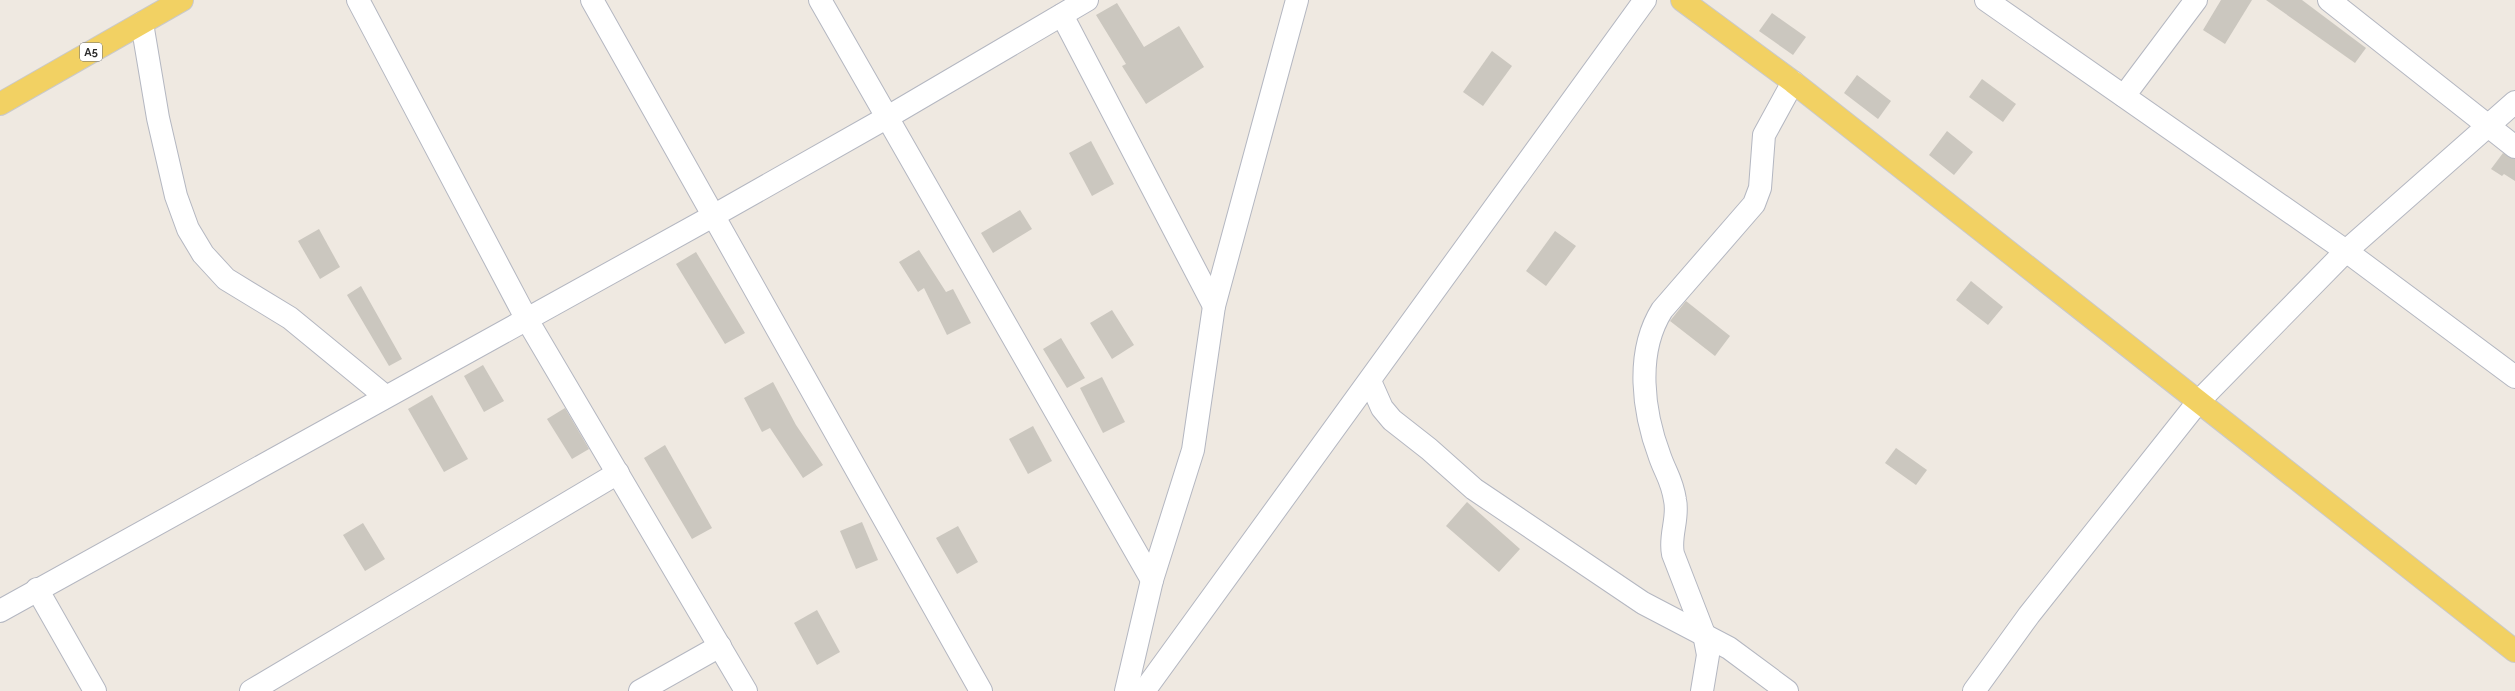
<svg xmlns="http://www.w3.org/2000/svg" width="2515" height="691" font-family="Raleway,sans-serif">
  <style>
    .building { fill: #cbc7bf }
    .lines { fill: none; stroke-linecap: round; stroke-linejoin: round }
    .minor-casing { stroke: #b4b7c1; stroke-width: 24 }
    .major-casing { stroke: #c9c9c9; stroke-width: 24 }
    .minor { stroke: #fff; stroke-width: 22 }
    .major { stroke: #f2d163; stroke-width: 22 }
    .labels { text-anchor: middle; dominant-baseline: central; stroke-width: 3; stroke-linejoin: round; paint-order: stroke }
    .shield { fill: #fff; stroke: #6d6d6d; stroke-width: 1 }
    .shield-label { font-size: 11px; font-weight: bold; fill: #2e2e2e }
  </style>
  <rect width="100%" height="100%" fill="#efe9e1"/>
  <g class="building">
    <polygon points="2221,0 2252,0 2225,44 2203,30"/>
    <polygon points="2266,0 2302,0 2366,48 2355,63"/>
    <polygon points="1117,3 1144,47 1179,26 1204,67 1146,104 1122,66 1126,64 1096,15"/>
    <polygon points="1772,13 1806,37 1793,55 1759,31"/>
    <polygon points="1492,51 1512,66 1483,106 1463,92"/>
    <polygon points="1857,75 1891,101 1878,119 1844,93"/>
    <polygon points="1982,79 2016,104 2003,122 1969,97"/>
    <polygon points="1947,131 1973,152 1954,175 1929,155"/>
    <polygon points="1091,141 1114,184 1092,196 1069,153"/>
    <polygon points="2503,153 2515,159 2515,181 2504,174 2502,176 2491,169"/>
    <polygon points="1020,210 1032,229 993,253 981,233"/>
    <polygon points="319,229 340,267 320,279 298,241"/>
    <polygon points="1555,231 1576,246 1546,286 1526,271"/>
    <polygon points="919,250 946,292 953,289 971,323 947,335 924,288 918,292 899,262"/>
    <polygon points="696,252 745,333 725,344 676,264"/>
    <polygon points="1971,281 2003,307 1988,325 1956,300"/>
    <polygon points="361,286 402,359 389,366 347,295"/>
    <polygon points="1686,301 1730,336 1715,356 1670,321"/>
    <polygon points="1112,310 1134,345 1112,359 1090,323"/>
    <polygon points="1061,338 1085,378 1067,388 1043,349"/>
    <polygon points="483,365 504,401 484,412 464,376"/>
    <polygon points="1102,377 1125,422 1103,433 1080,388"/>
    <polygon points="773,382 796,425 823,465 803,478 770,428 762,432 744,398"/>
    <polygon points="432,395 468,459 444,472 408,409"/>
    <polygon points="565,408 589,449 572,459 547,419"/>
    <polygon points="1033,426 1052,461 1028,474 1009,439"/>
    <polygon points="665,445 712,528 692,539 644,458"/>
    <polygon points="1896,448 1927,470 1916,485 1885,463"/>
    <polygon points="1467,502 1520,549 1499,572 1446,526"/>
    <polygon points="862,522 878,560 856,569 840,531"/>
    <polygon points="363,523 385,559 365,571 343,535"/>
    <polygon points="958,526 978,562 957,574 936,538"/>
    <polygon points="817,610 840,652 817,665 794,623"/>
  </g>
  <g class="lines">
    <g class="minor-casing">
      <g id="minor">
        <polyline points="358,0 526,318 746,691"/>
        <polyline points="592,0 981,691"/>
        <polyline points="820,0 1152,580"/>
        <polyline points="1986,0 2346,251 2515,377"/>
        <polyline points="2329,0 2515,147"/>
        <polyline points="1062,15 1214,306"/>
        <polyline points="142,23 158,118 176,196 188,229 203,254 226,279 290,318 385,396"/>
        <polyline points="2124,96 2196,0"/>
        <polyline points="1370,381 1382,408 1392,420 1429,449 1474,489 1643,603 1729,648 1787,691"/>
        <polyline points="37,589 95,691"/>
        <polyline points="0,611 713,216 886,118 1087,0"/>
        <polyline points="251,691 618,473"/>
        <polyline points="640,691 720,646"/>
        <polyline points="1126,691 1152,580 1193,450 1214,306 1297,0"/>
        <polyline points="1144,691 1645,0"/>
        <path d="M1702 691 1708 655 1704 634 1673 554C1669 536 1679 518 1675 500 1672 480 1666 474 1660 457 1643 412 1635 353 1662 310L1754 204 1760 188 1764 135 1793 82"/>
        <polyline points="1974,691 2029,615 2198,402 2346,251 2515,102"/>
      </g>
    </g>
    <g class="major-casing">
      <g id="major">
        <polyline points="1682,0 1793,82 2515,651"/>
        <polyline points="0,104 182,0"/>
      </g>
    </g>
    <use href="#minor" class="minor"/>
    <use href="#major" class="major"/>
  </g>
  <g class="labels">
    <rect class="shield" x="80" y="43" width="22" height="18" rx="3"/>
    <g class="shield-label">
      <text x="91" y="52">A5</text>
    </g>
  </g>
</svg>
